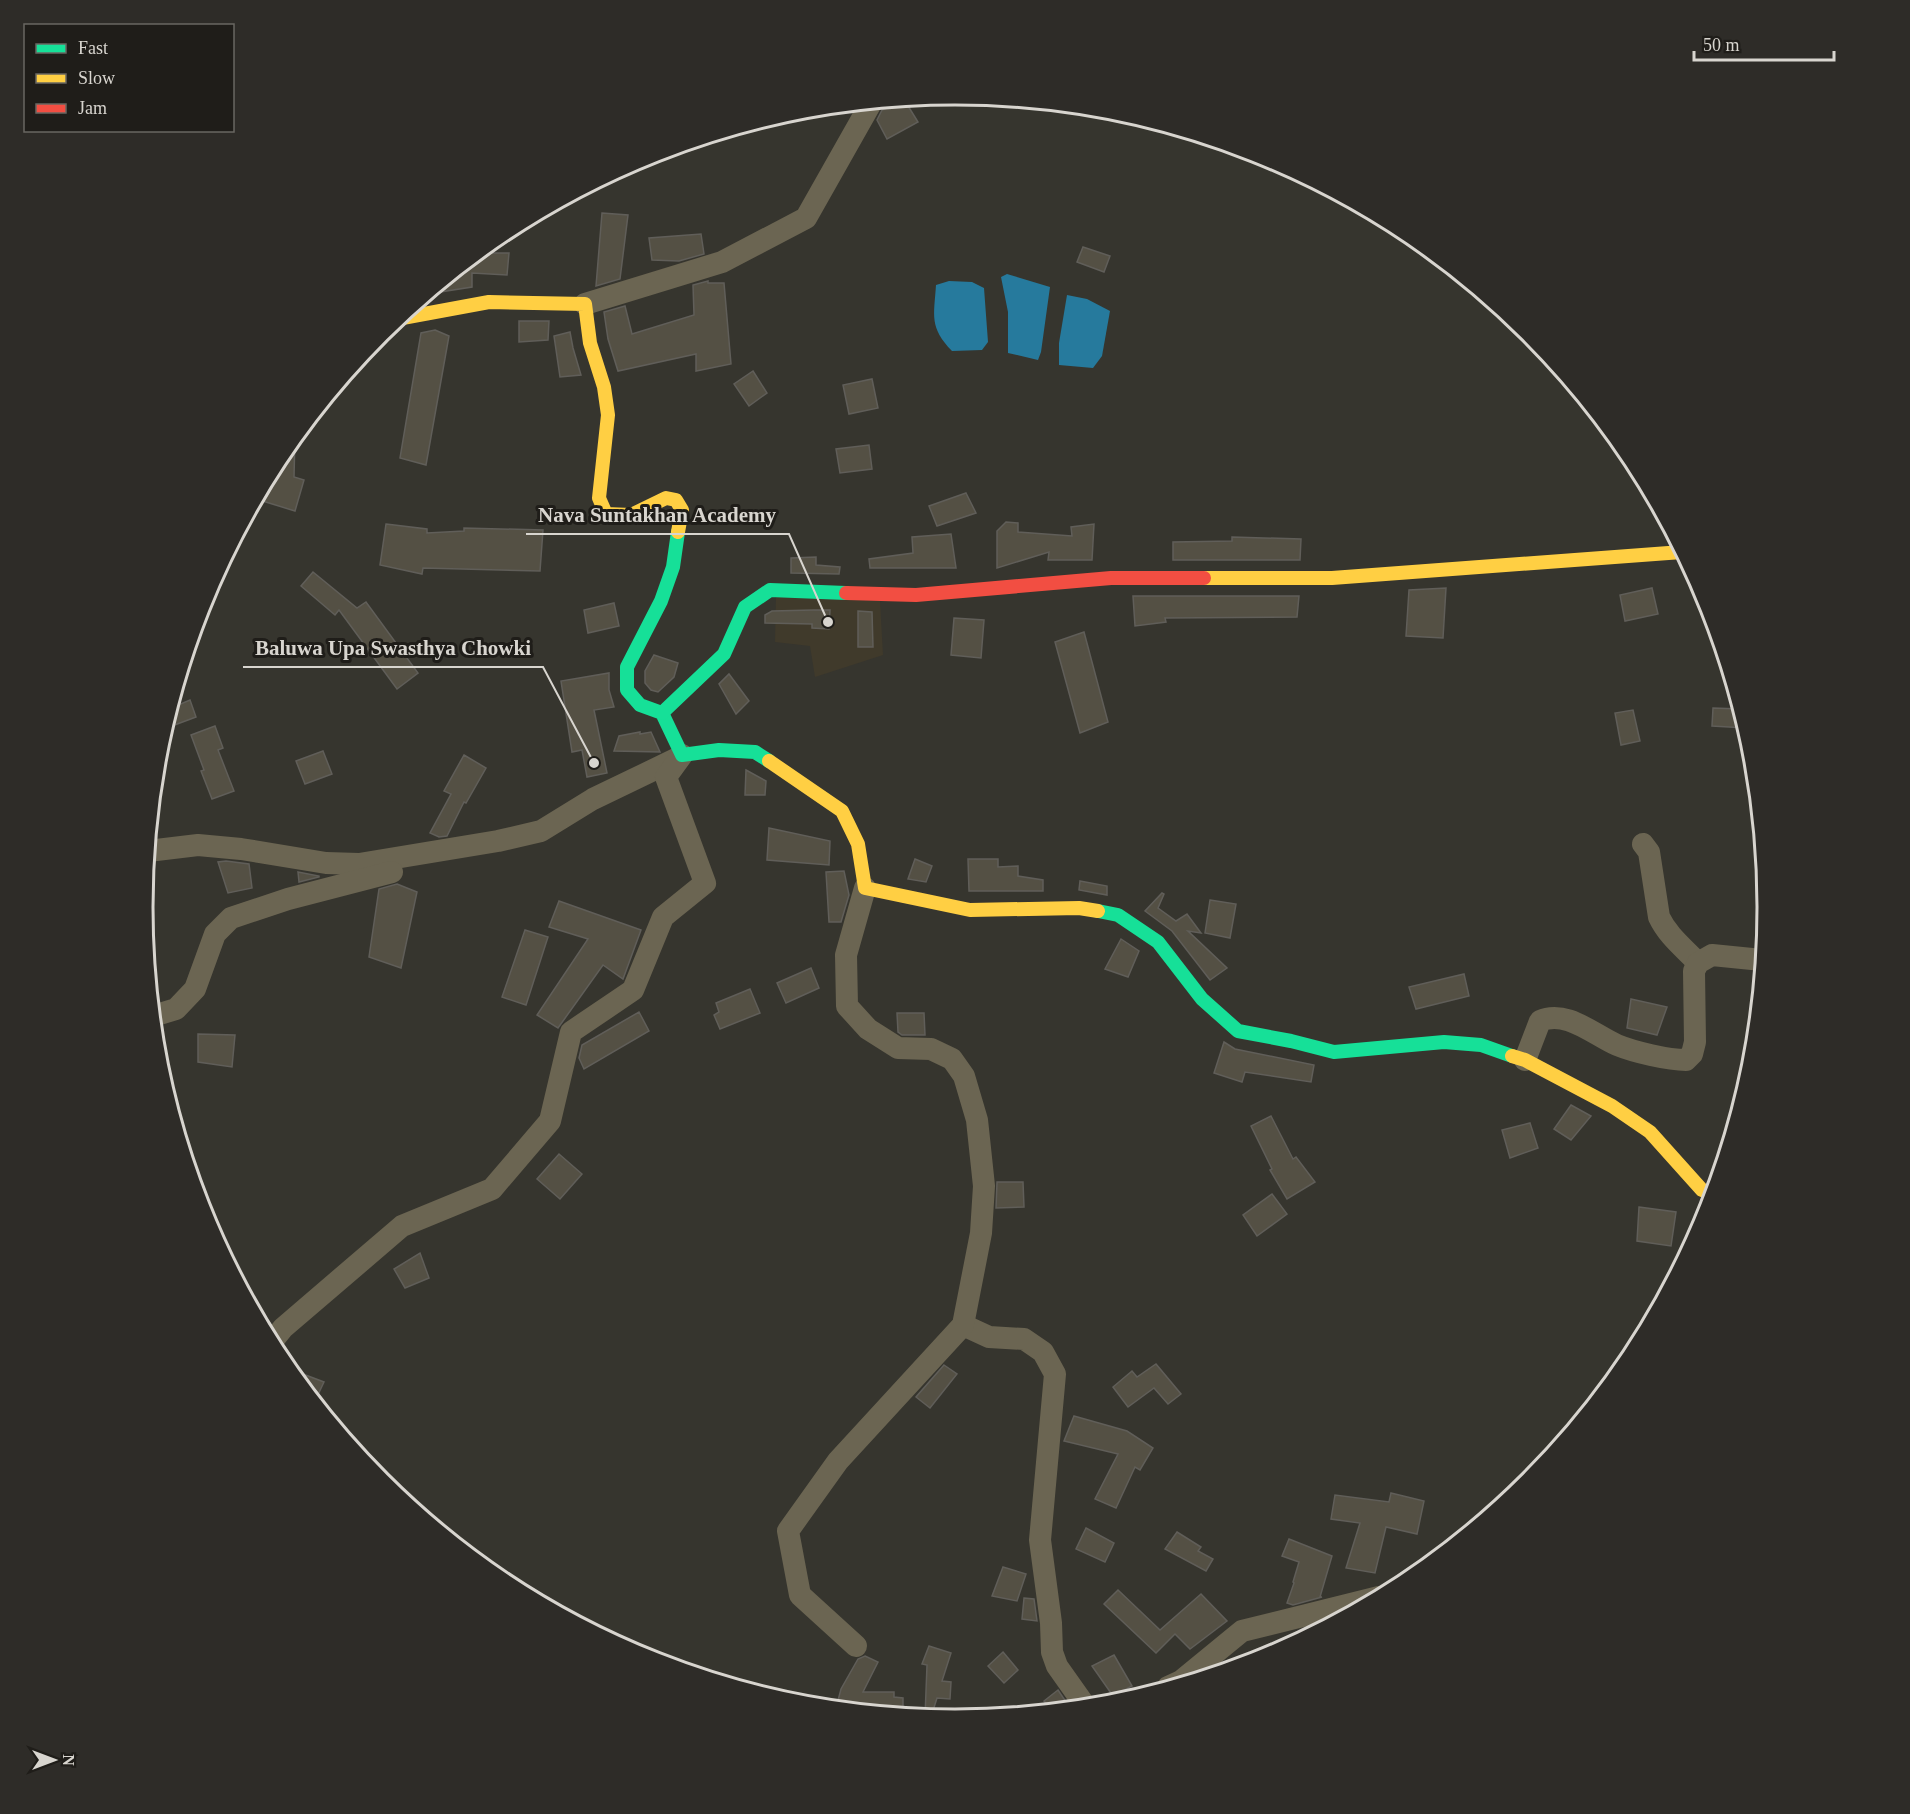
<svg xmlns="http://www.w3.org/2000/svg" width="1910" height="1814" font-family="Georgia,serif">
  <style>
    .built { fill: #403a2b }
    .water { fill: #267a9d }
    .building { fill: #545044; stroke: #605e59; stroke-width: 1.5 }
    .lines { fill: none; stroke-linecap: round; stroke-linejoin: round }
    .street { stroke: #6b6552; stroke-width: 22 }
    .fast { stroke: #16e098; stroke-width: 14 }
    .slow { stroke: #ffcf43; stroke-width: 14 }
    .jam { stroke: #f24e42; stroke-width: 14 }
    .rim { fill: none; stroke: #d8d5cf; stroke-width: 3 }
    .leader { fill: none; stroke: #d8d5cf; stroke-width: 2 }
    .callout-dot { fill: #d8d5cf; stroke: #1f1d19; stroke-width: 2 }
    .callout-label { font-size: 21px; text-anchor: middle; font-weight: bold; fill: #d8d5cf; stroke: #1f1d19; stroke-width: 6; stroke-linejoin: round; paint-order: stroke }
  </style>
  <rect width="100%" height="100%" fill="#36352e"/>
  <polygon class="built" points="776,596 880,601 883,655 815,677 810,646 775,642"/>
  <g class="water">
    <polygon points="1007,274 1050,287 1041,352 1038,360 1008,353 1008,312 1001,277"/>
    <path d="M949 281 972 282 984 288 988 342 982 350 952 351C929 327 934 316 936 285Z"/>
    <polygon points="1067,295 1087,299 1110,311 1102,356 1093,368 1059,365 1059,343"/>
  </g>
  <g class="building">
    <polygon points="905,101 918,122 887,139 877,120 882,110"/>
    <polygon points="602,213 628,215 620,279 596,286"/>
    <polygon points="701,234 704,254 679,261 652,260 649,238"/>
    <polygon points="1083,247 1110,256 1104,272 1077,262"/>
    <polygon points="477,253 509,253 507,275 472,273 472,287 427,294"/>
    <polygon points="708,281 708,283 724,283 731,364 696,371 696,354 618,371 608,339 604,312 625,306 632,334 694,315 693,285"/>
    <polygon points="519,321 549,321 548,340 519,342"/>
    <polygon points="435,330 449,336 426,465 400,458 421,333"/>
    <polygon points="570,332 573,348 581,375 560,377 554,336"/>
    <polygon points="753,371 767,393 749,406 734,384"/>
    <polygon points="872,379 878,408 849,414 843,385"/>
    <polygon points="295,436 294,477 304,480 295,511 256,499 280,455"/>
    <polygon points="869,445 872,469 840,473 836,449"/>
    <polygon points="966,493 976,513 937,526 929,506"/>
    <polygon points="1006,522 1018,523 1018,532 1072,536 1071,527 1094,524 1092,560 1048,560 1049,552 997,568 997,531"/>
    <polygon points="386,524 427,529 427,533 464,531 464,528 543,530 540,571 423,568 422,574 380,565"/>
    <polygon points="951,534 956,568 870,568 869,559 913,553 912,537"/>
    <polygon points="1232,537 1301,539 1300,560 1173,560 1173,542 1232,541"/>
    <polygon points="816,557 816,565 840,567 839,574 791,573 791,558"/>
    <polygon points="313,572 357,608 366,602 418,673 397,689 339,610 335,615 301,586"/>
    <polygon points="1446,588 1443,638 1406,636 1409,590"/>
    <polygon points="1652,588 1658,614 1625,621 1620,595"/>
    <polygon points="1133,596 1299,596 1297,617 1165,618 1166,622 1135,626"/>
    <polygon points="614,603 619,626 588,633 584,610"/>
    <polygon points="814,610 830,610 829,629 812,628 812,624 765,623 765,615 772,611"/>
    <polygon points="858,611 872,612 873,647 858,647"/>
    <polygon points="954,618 984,620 981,658 951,655"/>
    <polygon points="1084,632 1108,722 1080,733 1055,642"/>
    <polygon points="654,655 678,663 674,677 658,692 651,690 645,683 645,671"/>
    <polygon points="609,673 609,690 614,707 594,710 607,773 587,777 582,750 572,752 561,681"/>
    <polygon points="729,674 749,701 736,714 719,684"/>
    <polygon points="190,700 196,717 164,729 171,708"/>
    <polygon points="1713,708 1740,709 1746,728 1712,726"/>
    <polygon points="1633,710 1640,741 1621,745 1615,713"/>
    <polygon points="215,726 223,748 218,750 234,791 212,799 201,771 204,770 191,735"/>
    <polygon points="640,732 640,734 651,732 660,752 614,751 619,736"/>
    <polygon points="323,751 332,774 305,784 296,761"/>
    <polygon points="464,755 486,768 466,803 464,802 447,836 439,837 430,833 451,794 444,791"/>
    <polygon points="746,770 766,781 765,795 745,795"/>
    <polygon points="769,828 830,841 829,865 767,860"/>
    <polygon points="915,859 932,866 926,882 908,879"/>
    <polygon points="968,859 998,859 998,867 1018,866 1018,876 1043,880 1043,891 969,891"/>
    <polygon points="226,861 249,864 252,888 228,893 218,862"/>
    <polygon points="844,871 849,895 841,922 829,922 826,872"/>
    <polygon points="298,872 319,876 319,877 299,882"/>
    <polygon points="1080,881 1107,886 1107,895 1079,890"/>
    <polygon points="397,884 417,892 401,968 369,957 379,889"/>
    <polygon points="1162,893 1164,894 1158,908 1176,921 1187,914 1201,933 1188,931 1227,968 1210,980 1172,931 1145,911"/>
    <polygon points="1210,900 1236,904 1230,938 1205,933"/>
    <polygon points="559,901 641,930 623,979 603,965 558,1028 537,1015 588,939 549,927"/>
    <polygon points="525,930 548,937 526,1005 502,997"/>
    <polygon points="1121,939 1139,951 1128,977 1105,969"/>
    <polygon points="811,968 819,988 786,1003 777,983"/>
    <polygon points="1464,974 1469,996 1416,1009 1409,987"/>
    <polygon points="750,989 760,1013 720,1029 714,1015 719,1012 716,1003"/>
    <polygon points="1631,999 1667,1007 1657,1035 1627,1028"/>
    <polygon points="639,1012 649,1031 584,1069 579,1058 582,1045"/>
    <polygon points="897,1013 924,1013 925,1035 902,1035 898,1032"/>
    <polygon points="198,1034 235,1035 232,1067 198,1062"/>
    <polygon points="1224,1042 1235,1049 1314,1065 1311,1082 1245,1072 1242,1082 1214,1073"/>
    <polygon points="1571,1105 1591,1116 1571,1140 1554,1129"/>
    <polygon points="1271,1116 1293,1159 1296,1157 1315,1182 1287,1199 1270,1170 1272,1169 1251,1126"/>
    <polygon points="1530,1123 1538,1148 1510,1158 1502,1130"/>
    <polygon points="559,1154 582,1174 560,1199 537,1179"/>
    <polygon points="997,1182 1023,1182 1024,1207 996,1208"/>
    <polygon points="1272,1194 1287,1214 1257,1236 1243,1215"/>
    <polygon points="1639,1207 1676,1212 1671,1246 1637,1241"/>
    <polygon points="420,1253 429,1278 405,1288 394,1269"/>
    <polygon points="1156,1364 1181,1394 1168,1404 1154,1388 1128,1407 1113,1387 1132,1371 1137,1377"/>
    <polygon points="944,1365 957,1374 930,1408 916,1397"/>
    <polygon points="287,1368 324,1382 315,1401 306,1391"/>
    <polygon points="1074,1416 1127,1431 1153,1448 1140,1470 1135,1467 1116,1508 1095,1499 1118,1454 1064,1441"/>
    <polygon points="1391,1493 1424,1501 1417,1534 1386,1527 1375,1573 1346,1568 1360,1523 1331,1519 1335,1495 1389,1502"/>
    <polygon points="1086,1528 1114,1543 1105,1562 1076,1549"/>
    <polygon points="1177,1532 1201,1547 1198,1551 1213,1559 1206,1571 1165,1549"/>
    <polygon points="1289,1539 1332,1556 1320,1597 1322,1597 1293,1605 1287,1603 1294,1583 1293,1582 1299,1562 1282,1556"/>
    <polygon points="1003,1567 1026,1574 1017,1601 992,1596"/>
    <polygon points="1118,1590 1160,1630 1201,1594 1227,1621 1190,1649 1175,1634 1156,1653 1104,1604"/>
    <polygon points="1024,1598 1034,1599 1037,1621 1022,1619"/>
    <polygon points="929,1646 951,1653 942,1681 951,1682 950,1699 937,1698 931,1717 925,1717 927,1665 922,1664"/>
    <polygon points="1003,1652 1018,1670 1004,1683 988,1666"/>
    <polygon points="1114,1655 1132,1686 1113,1696 1092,1666"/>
    <polygon points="865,1656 878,1662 863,1692 894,1692 894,1697 903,1698 903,1714 836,1708 841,1689 858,1659"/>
    <polygon points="1058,1690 1070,1708 1052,1710 1044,1701"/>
  </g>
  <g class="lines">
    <g class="street">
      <polyline points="585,304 722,262 806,218 871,103"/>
      <path d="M1643 844 1649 852 1659 917C1668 936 1684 948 1698 963"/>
      <polyline points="148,851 198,845 241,849 326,863 359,864 498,841 541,831 593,799 678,758"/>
      <polyline points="153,1016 176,1009 195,989 215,934 231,918 288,899 392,872"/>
      <path d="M1525 1060 1540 1021C1566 1009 1594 1035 1617 1045 1634 1052 1668 1060 1686 1060L1692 1054 1695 1042 1694 971 1698 963 1712 955 1762 960"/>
      <polyline points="963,1325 989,1337 1024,1339 1043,1352 1055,1374 1040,1540 1051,1623 1052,1652 1057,1666 1086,1707"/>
      <polyline points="271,1343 283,1328 402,1226 492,1189 550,1121 571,1032 633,990 663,917 705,883 666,777 682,755"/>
      <polyline points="856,1646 800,1595 788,1531 838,1461 963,1325 981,1233 984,1186 977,1120 964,1076 952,1059 931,1049 898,1048 868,1029 847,1006 846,955 865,888"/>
      <polyline points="1168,1687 1181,1681 1242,1631 1379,1597"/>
    </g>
    <g class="fast">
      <polyline points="678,532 673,567 661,601 627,667 627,690 640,705 662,713 682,755 719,750 755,752 769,761"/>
      <polyline points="662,713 724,654 745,607 770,590 846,593"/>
      <polyline points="1098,911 1118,915 1158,942 1202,999 1238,1031 1291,1041 1334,1052 1444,1042 1481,1045 1512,1056"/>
    </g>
    <g class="slow">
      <polyline points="397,319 489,302 585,304 590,343 604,387 608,415 599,498 606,514 631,515 666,498 676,500 682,510 678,532"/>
      <polyline points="1204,578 1332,578 1682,552"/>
      <polyline points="769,761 842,811 858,844 865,888 970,910 1079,908 1098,911"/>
      <polyline points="1512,1056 1525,1060 1612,1106 1650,1132 1702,1190 1713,1195"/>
    </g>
    <polyline class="jam" points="846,593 916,595 1111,578 1204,578"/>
  </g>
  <path d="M0 0H1910V1814H0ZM153 907a802 802 0 1 1 1604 0a802 802 0 1 1-1604 0Z" fill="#2e2c28" fill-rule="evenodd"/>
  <path class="rim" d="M153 907a802 802 0 1 1 1604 0a802 802 0 1 1-1604 0Z"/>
  <path class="leader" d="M828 622L789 534H526M594 763L543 667H243"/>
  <g class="callout-dot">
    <circle cx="828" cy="622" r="6"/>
    <circle cx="594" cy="763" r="6"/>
  </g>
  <g class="callout-label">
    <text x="657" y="522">Nava Suntakhan Academy</text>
    <text x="393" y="655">Baluwa Upa Swasthya Chowki</text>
  </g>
  <rect x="24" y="24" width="210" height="108" fill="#1f1d19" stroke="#696762" stroke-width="1.5"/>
  <rect x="36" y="44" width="30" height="9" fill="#16e098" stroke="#696762" stroke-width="1.5"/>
  <text x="78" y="54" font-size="18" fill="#d8d5cf">Fast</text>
  <rect x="36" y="74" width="30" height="9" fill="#ffcf43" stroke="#696762" stroke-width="1.5"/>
  <text x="78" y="84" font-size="18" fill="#d8d5cf">Slow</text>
  <rect x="36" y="104" width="30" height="9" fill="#f24e42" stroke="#696762" stroke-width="1.5"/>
  <text x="78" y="114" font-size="18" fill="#d8d5cf">Jam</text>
  <g transform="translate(54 1760) rotate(90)" stroke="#1f1d19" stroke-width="4.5" paint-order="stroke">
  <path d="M0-4.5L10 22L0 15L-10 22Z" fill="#d8d5cf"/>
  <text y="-9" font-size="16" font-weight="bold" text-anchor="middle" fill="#d8d5cf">N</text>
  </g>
  <path d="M1694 51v9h140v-9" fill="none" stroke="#d8d5cf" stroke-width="3"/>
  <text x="1703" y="51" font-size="18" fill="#d8d5cf" stroke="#1f1d19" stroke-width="4.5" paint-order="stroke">50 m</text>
</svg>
